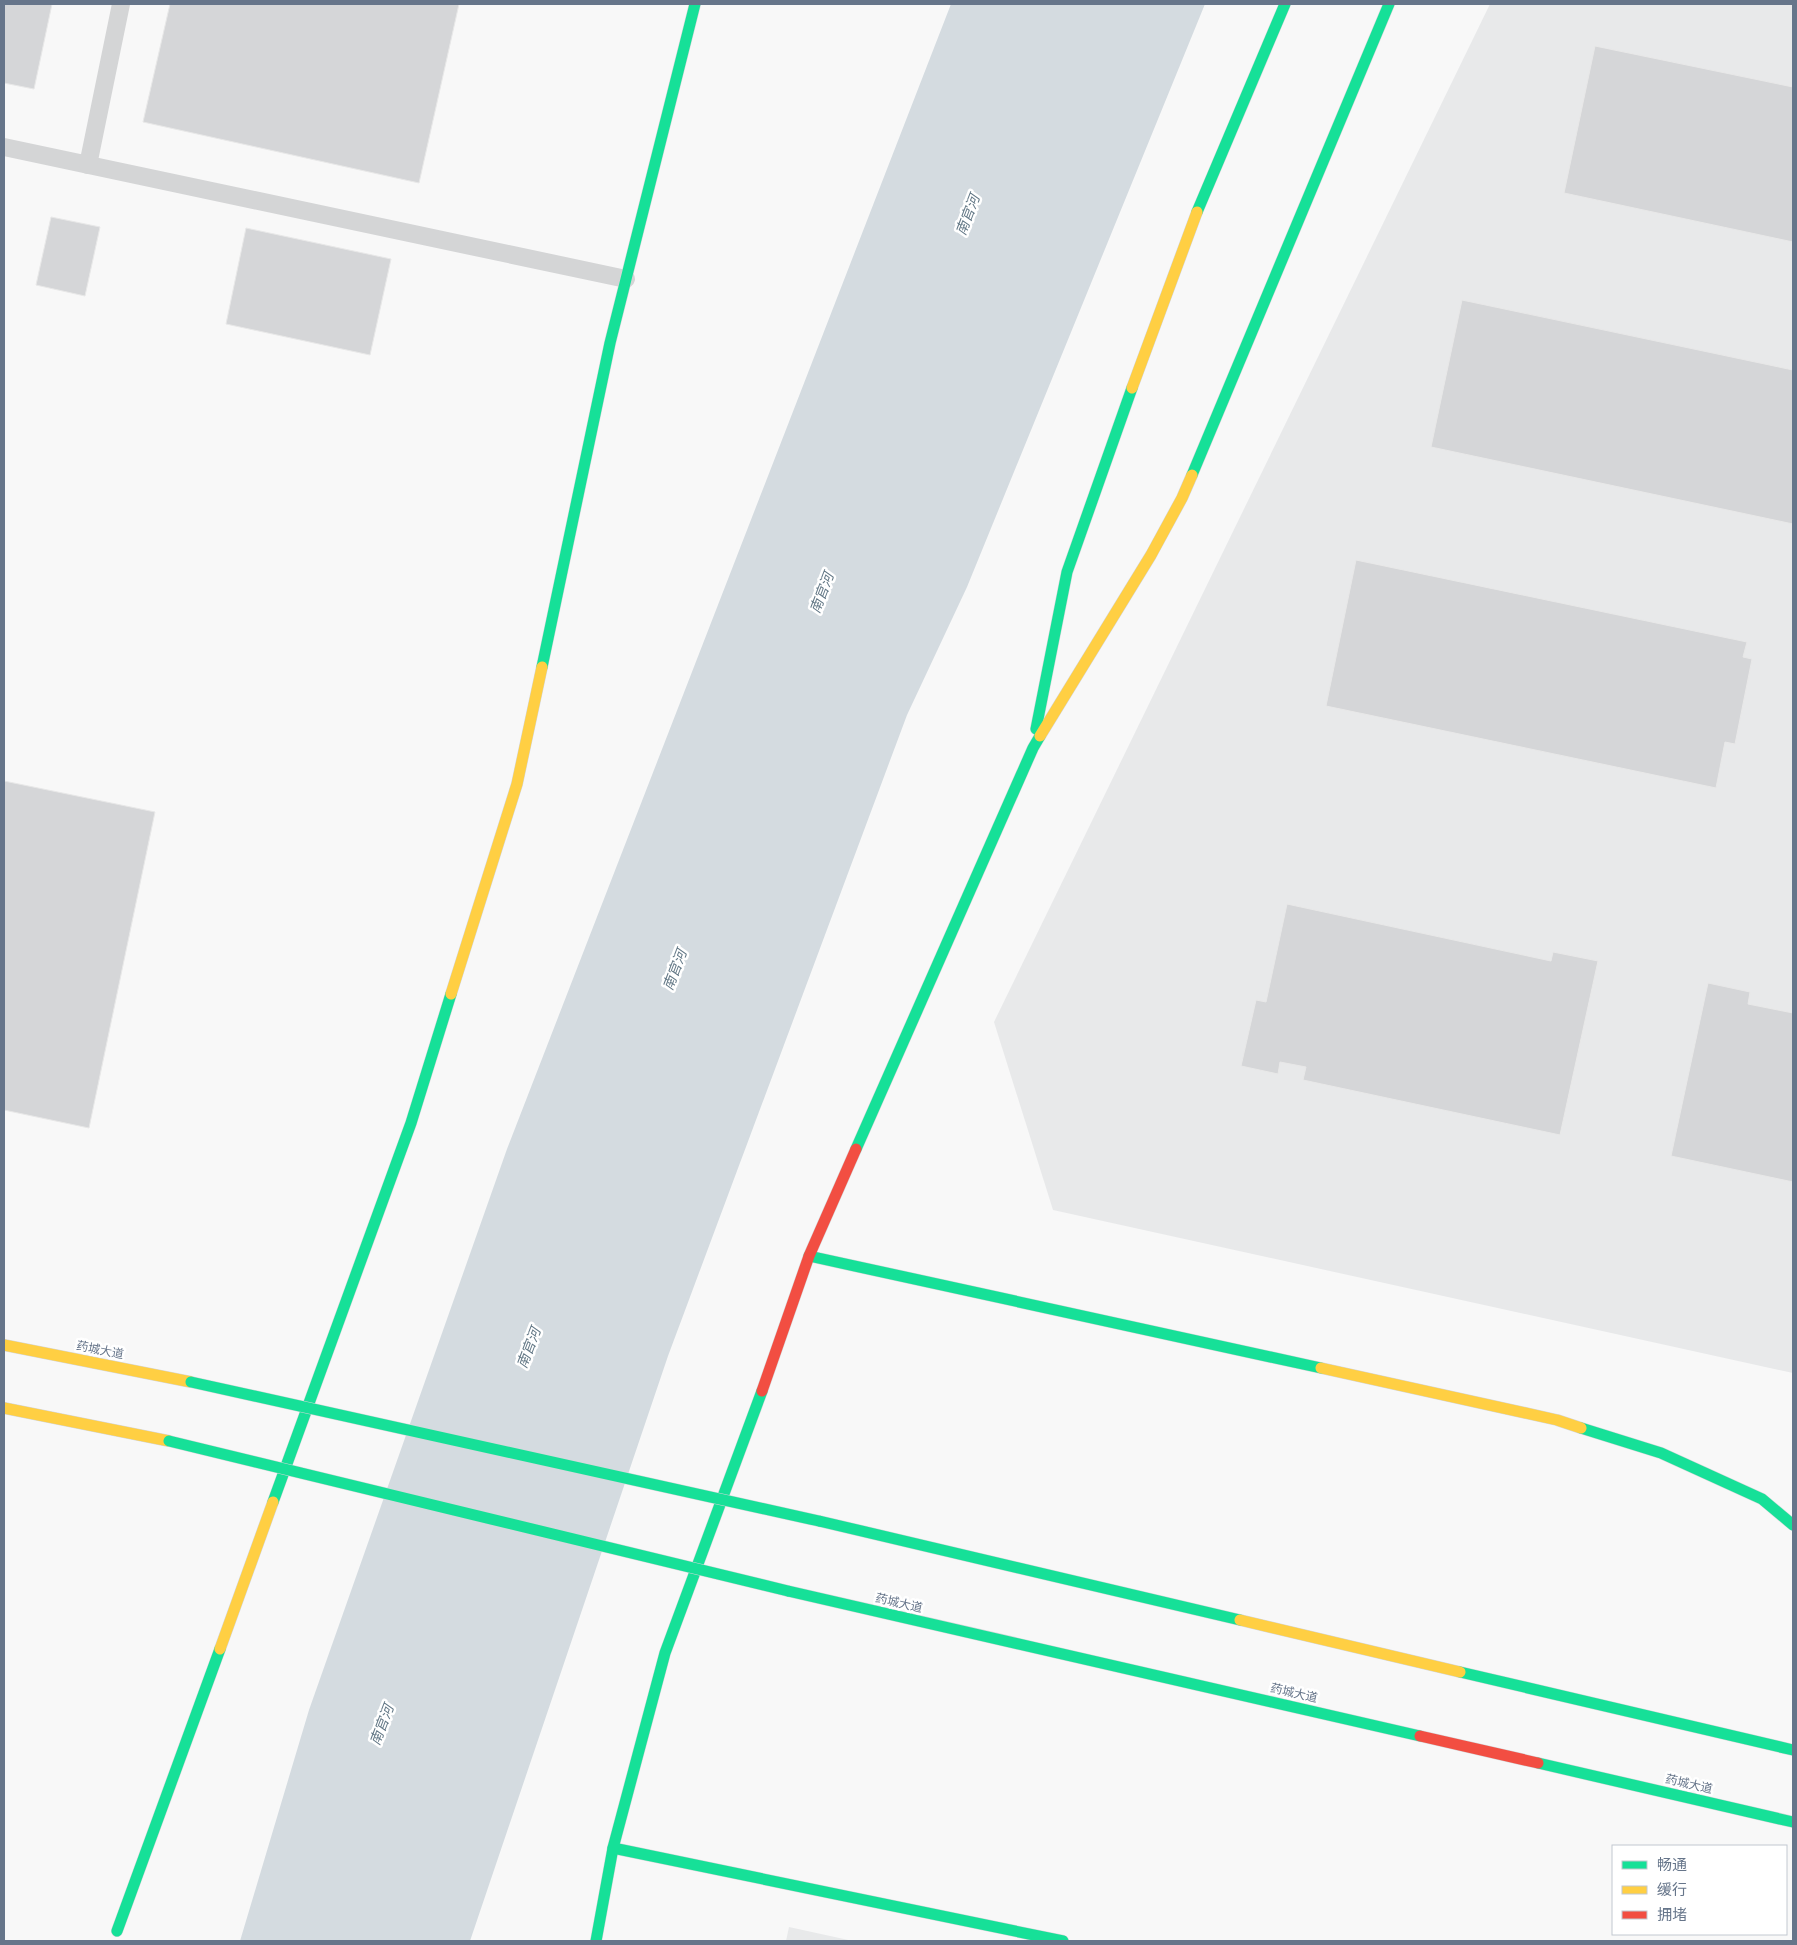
<svg xmlns="http://www.w3.org/2000/svg" width="1797" height="1945" font-family="'Nunito Sans','Noto Sans SC',sans-serif">
  <style>
    .built { fill: #e8e9ea }
    .water { fill: #d4dbe0 }
    .building { fill: #d5d6d8; stroke: #e8e8e8 }
    .lines { fill: none; stroke-linecap: round; stroke-linejoin: round }
    .fast-casing { stroke: #d4d6d8; stroke-width: 12 }
    .slow-casing { stroke: #d4d6d8; stroke-width: 12 }
    .jam-casing { stroke: #d4d6d8; stroke-width: 12 }
    .lane { stroke: #d4d5d6; stroke-width: 18 }
    .fast { stroke: #16e098; stroke-width: 11 }
    .slow { stroke: #ffcf43; stroke-width: 11 }
    .jam { stroke: #f24e42; stroke-width: 11 }
    .fast-bridge-casing { stroke: #d4d6d8; stroke-width: 12; stroke-linecap: butt }
    .fast-bridge { stroke: #16e098; stroke-width: 11 }
    .labels { text-anchor: middle; dominant-baseline: central; stroke-width: 5; stroke-linejoin: round; paint-order: stroke }
    .street-label { font-size: 12px; fill: #66758a; stroke: #fff }
    .water-label { font-size: 14px; font-style: italic; fill: #627785; stroke: #fff }
  </style>
  <rect width="100%" height="100%" fill="#f8f8f8"/>
  <g class="built">
    <polygon points="1490,4 1793,4 1793,1373 1053,1210 994,1022"/>
    <polygon points="789,1927 853,1941 786,1941"/>
  </g>
  <polygon class="water" points="951,4 1205,4 967,587 907,715 668,1356 470,1941 240,1941 309,1710 507,1149"/>
  <g class="building">
    <polygon points="4,4 52,4 34,89 4,83"/>
    <polygon points="170,4 459,4 419,183 143,122"/>
    <polygon points="1595,46 1793,87 1793,242 1564,193"/>
    <polygon points="51,217 100,227 85,296 36,285"/>
    <polygon points="246,228 391,259 370,355 226,324"/>
    <polygon points="1462,300 1793,370 1793,524 1431,447"/>
    <polygon points="1356,560 1747,642 1743,657 1752,659 1735,744 1725,742 1716,788 1326,706"/>
    <polygon points="4,781 155,812 89,1128 4,1110"/>
    <polygon points="1287,904 1551,961 1553,952 1598,961 1560,1135 1303,1080 1306,1067 1280,1062 1278,1074 1241,1066 1256,1000 1266,1002"/>
    <polygon points="1708,983 1750,992 1748,1004 1793,1013 1793,1182 1671,1156"/>
  </g>
  <g class="lines">
    <g class="fast-casing">
      <g id="fast">
        <polyline points="1197,212 1285,4"/>
        <polyline points="1192,475 1389,4"/>
        <polyline points="542,667 610,343 695,4"/>
        <polyline points="1036,729 1067,572 1132,388"/>
        <polyline points="856,1149 1033,748 1040,736"/>
        <polyline points="809,1256 1321,1368"/>
        <polyline points="1581,1428 1661,1453 1762,1499 1793,1525"/>
        <polyline points="273,1502 411,1123 451,994"/>
        <polyline points="819,1521 1240,1620"/>
        <polyline points="788,1591 1420,1736"/>
        <polyline points="1460,1672 1793,1750"/>
        <polyline points="1538,1763 1793,1822"/>
        <polyline points="613,1848 1063,1941"/>
        <polyline points="117,1931 220,1649"/>
        <polyline points="596,1941 613,1848 665,1653 762,1391"/>
      </g>
    </g>
    <g class="slow-casing">
      <g id="slow">
        <polyline points="1132,388 1197,212"/>
        <polyline points="1040,736 1151,555 1182,498 1192,475"/>
        <polyline points="451,994 517,784 542,667"/>
        <polyline points="4,1345 191,1382"/>
        <polyline points="1321,1368 1557,1420 1581,1428"/>
        <polyline points="4,1408 169,1441"/>
        <polyline points="1240,1620 1460,1672"/>
        <polyline points="220,1649 273,1502"/>
      </g>
    </g>
    <g class="jam-casing">
      <g id="jam">
        <polyline points="762,1391 809,1256 856,1149"/>
        <polyline points="1420,1736 1538,1763"/>
      </g>
    </g>
    <g class="lane">
      <polyline points="4,147 626,279"/>
      <polyline points="88,165 121,4"/>
    </g>
    <use href="#fast" class="fast"/>
    <use href="#slow" class="slow"/>
    <use href="#jam" class="jam"/>
    <g class="fast-bridge-casing">
      <g id="fast-bridge">
        <polyline points="191,1382 819,1521"/>
        <polyline points="169,1441 788,1591"/>
      </g>
    </g>
    <use href="#fast-bridge" class="fast-bridge"/>
  </g>
  <g class="labels">
    <g class="street-label">
      <text transform="translate(100 1350) rotate(11)">药城大道</text>
      <text transform="translate(899 1603) rotate(13)">药城大道</text>
      <text transform="translate(1294 1693) rotate(13)">药城大道</text>
      <text transform="translate(1689 1784) rotate(13)">药城大道</text>
    </g>
    <g class="water-label">
      <text transform="translate(968 215) rotate(-69)">南官河</text>
      <text transform="translate(822 593) rotate(-69)">南官河</text>
      <text transform="translate(675 970) rotate(-69)">南官河</text>
      <text transform="translate(529 1348) rotate(-69)">南官河</text>
      <text transform="translate(382 1725) rotate(-69)">南官河</text>
    </g>
  </g>
  <rect width="1797" height="1945" fill="none" stroke="#66758a" stroke-width="10"/>
  <rect x="1612" y="1845" width="175" height="90" fill="#ffffff" stroke="#c2c8d0"/>
  <rect x="1622" y="1861" width="25" height="8" fill="#16e098" stroke="#c2c8d0"/>
  <text x="1657" y="1870" font-size="15" fill="#66758a">畅通</text>
  <rect x="1622" y="1886" width="25" height="8" fill="#ffcf43" stroke="#c2c8d0"/>
  <text x="1657" y="1895" font-size="15" fill="#66758a">缓行</text>
  <rect x="1622" y="1911" width="25" height="8" fill="#f24e42" stroke="#c2c8d0"/>
  <text x="1657" y="1920" font-size="15" fill="#66758a">拥堵</text>
</svg>
